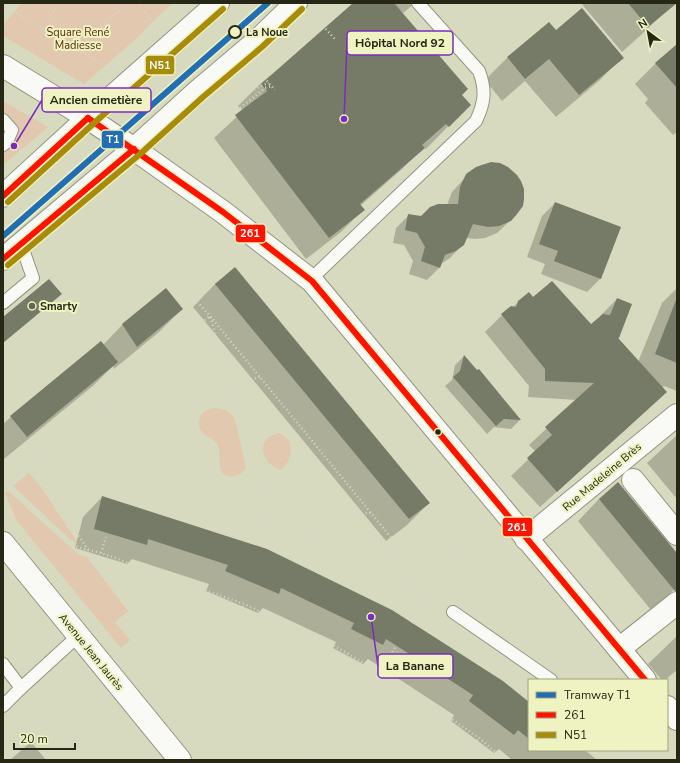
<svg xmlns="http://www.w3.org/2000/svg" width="680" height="763" font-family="'Nunito Sans',sans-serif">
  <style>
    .green { fill: #e1c8ae }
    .shadow { fill: #0003 }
    .building { fill: #767b67 }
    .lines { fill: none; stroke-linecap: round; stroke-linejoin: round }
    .service-casing { stroke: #949581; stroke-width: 14 }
    .minor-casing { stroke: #949581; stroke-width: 24 }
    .secondary-casing { stroke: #949581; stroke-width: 24 }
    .path { stroke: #d5d7cd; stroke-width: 2.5; stroke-dasharray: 1 3; stroke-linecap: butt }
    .service { stroke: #f9f9f5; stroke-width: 12 }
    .minor { stroke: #f9f9f5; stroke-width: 22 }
    .secondary { stroke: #f9f9f5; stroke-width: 22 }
    .bus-1-casing { stroke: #eff2c1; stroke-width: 9 }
    .bus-2-casing { stroke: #eff2c1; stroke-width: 9 }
    .bus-1 { stroke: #ff1300; stroke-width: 6 }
    .bus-2 { stroke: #a88b09; stroke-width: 6 }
    .tram-1-casing { stroke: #eff2c1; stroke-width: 9 }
    .tram-1 { stroke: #216eb4; stroke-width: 6 }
    .stop-dot { fill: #eff2c1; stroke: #262714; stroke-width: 2 }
    .poi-dot { fill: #646650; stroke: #eff2c1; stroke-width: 1.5 }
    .bus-dot { fill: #262714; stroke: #eff2c1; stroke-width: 1.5 }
    .labels { text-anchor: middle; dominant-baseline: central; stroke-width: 4; stroke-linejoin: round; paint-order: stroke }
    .park-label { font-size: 11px; fill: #5a2d10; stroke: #eff2c1 }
    .stop-label { font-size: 11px; font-weight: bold; fill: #262714; stroke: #eff2c1; text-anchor: start }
    .poi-label { font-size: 11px; font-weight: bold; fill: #262714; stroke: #eff2c1; text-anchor: start }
    .street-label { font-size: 11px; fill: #262714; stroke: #eff2c1 }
    .leader { fill: none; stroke: #7b2cbf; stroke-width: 1.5 }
    .callout-dot { fill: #7b2cbf; stroke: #eff2c1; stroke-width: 1.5 }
    .callout { fill: #eff2c1; stroke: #7b2cbf; stroke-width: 1.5 }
    .callout-label { font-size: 12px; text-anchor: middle; font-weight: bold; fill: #262714 }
    .line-badge { stroke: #eff2c1; stroke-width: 1.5 }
    .badge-label { font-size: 11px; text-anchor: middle; font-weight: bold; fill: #fff }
  </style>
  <rect width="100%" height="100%" fill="#d8dabf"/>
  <g class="green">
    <polygon points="22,3 173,3 158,16 138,37 84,84 3,36 3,25"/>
    <polygon points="3,101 48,127 3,165"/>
    <path d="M214 408C224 409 230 410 235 420L246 467C243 472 240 475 235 476 214 479 222 457 218 446 214 435 197 436 199 421 200 412 207 410 214 408Z"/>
    <path d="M279 433C296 440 293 460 281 470 261 464 254 438 279 433Z"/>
    <polygon points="29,473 41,487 77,542 74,543 13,486"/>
    <polygon points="8,491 79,555 87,557 128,611 115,622 130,640 121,648 17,521 5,493"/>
  </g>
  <g class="shadow">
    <polygon points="355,3 415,3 402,14 461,95 469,105 426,149 424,147 401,170 360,206 363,210 341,232 306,259 214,138 243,111 238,106 261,83 285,64"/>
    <polygon points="581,3 661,3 667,10 641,35 622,52"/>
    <polygon points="555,31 622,57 600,80 556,117 525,81 502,101 485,80 508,57"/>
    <polygon points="677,46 677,134 676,133 673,135 645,103 648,99 635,84 656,63"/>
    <polygon points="491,163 517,214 497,233 485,238 475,239 466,238 463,244 450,258 441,264 440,267 427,280 409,274 413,261 404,245 393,243 396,228 409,215 421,217 447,205 452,192 470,172 481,165"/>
    <polygon points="555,203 620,227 600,279 587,292 541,274 545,264 527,257 542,216"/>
    <polygon points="235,269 429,503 406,526 386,541 193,307 215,284"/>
    <polygon points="677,288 677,391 664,386 649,408 540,507 511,476 536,452 529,445 577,400 528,397 529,386 485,332 502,315 519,302 533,298 591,325 599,319 600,316 617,299 618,338 638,362 662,303"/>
    <polygon points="166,289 182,309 159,332 114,369 113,366 94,385 4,459 3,424 11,417 103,345 122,325"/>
    <polygon points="464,356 477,372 478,370 520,420 511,429 494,427 487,434 445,386 452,380 455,365"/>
    <polygon points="677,435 677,499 647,463"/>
    <polygon points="618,484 677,555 677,587 651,610 578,521 599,499"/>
    <polygon points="102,497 529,704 529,750 585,750 597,760 512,760 499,749 494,753 451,721 454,715 368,659 363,664 333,648 336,642 263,608 258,613 206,591 209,584 132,559 127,564 75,548 83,517"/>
    <polygon points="677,636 677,670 665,680 662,680 648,664"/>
    <polygon points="31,742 46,760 10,760"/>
  </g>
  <g class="building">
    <polygon points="353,3 394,3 468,89 462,95 471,105 449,127 446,124 422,145 425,148 360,204 365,210 329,238 235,115 267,91 261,84"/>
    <polygon points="628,3 677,3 648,27"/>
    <polygon points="582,8 624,58 579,95 549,59 525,79 507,57 549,22 556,30"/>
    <polygon points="677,44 677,88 655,63"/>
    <polygon points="491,162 500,163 508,167 517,175 521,181 524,189 524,199 523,206 517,214 511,221 499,226 488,227 473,224 464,245 456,251 445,255 440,268 421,261 425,247 417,233 405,230 408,214 421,216 430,207 438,204 458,204 460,187 466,174 476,167"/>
    <polygon points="555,202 621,227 601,279 554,261 558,251 539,244"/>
    <polygon points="235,267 430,503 409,519 215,284"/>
    <polygon points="49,279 62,294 3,343 3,317"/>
    <polygon points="552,281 591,324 603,314 610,315 617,298 632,304 619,338 618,338 667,392 557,492 527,458 552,435 545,427 594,383 545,381 545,369 501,314 511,306 516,307 518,301 529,292 533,297"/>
    <polygon points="166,288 183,309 137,347 122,324"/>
    <polygon points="676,300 677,300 677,363 655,354"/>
    <polygon points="101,341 118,362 27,437 10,416"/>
    <polygon points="464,355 477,370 479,369 521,420 504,419 496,426 453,377 460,371"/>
    <polygon points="618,482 677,553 677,591 675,591 599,499"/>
    <polygon points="102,496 267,549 392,610 503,681 529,702 529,739 518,730 514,735 469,701 473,695 386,639 383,645 351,629 354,623 281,588 279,594 225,571 228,565 148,539 147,545 94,529"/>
  </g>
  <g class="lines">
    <g class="service-casing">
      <g id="service">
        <polyline points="3,120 12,130 7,142 3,145"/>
        <path d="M310 280 476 121C485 102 486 90 479 71L418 3"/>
        <polyline points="3,303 33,278 21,244"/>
        <polyline points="453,612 551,680"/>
        <polyline points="3,664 21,688 3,706"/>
        <polyline points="21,688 78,636"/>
      </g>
    </g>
    <g class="minor-casing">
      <g id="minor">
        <polyline points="3,66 88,118 134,149 223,212 312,281 645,680"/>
        <polyline points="633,480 677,534"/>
        <polyline points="526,539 677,415"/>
        <polyline points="619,649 677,603"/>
        <polyline points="667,707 677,719"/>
      </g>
    </g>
    <g class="secondary-casing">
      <g id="secondary">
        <polyline points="3,196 88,118 218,3"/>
        <polyline points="3,259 134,149 198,91 257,41 296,3"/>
        <polyline points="3,543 180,760"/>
      </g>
    </g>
    <g class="path">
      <polyline points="14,3 9,9 106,66 108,71"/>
      <polyline points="62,3 47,18 83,42 128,3"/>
      <polyline points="137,3 158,29"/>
      <polyline points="315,17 335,39"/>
      <polyline points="264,78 275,90"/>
      <path d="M224 116C234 105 254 86 269 83"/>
      <polyline points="223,118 239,109 265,88 272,86"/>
      <polyline points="165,266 210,316 398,546 462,550"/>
      <polyline points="187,291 237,248"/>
      <polyline points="90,414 123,415 178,409 205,402 231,385 260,377"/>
      <path d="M20 449 32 461C51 462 70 462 89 465 210 485 321 544 428 599L437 611"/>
      <polyline points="5,483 74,546 88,550 32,461 210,316 272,523"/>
      <polyline points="3,485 27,467 32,461"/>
      <path d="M261 487C268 485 276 483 283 483 310 484 328 506 352 513 358 515 365 513 371 513"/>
      <polyline points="305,538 398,546 402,585"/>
      <polyline points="101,553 106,537"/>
      <polyline points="134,609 130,608 125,602 92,559 88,550 101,553 244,604 338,648 407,688 479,738 505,760"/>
      <polyline points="412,623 462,550 476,524 483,518"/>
      <polyline points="379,672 396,646"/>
      <polyline points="197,684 220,665 244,604"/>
      <polyline points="619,750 630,760"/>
      <polyline points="315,760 367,664"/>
      <polyline points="463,760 479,738"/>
      <polyline points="633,760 637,756 640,760"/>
    </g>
    <use href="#service" class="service"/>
    <use href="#minor" class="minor"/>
    <use href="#secondary" class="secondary"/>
    <g class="bus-1-casing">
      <g id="bus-1">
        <polyline points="88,118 223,212 312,281 645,680"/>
        <polyline points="3,196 88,118"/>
        <polyline points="3,259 134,149"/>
      </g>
    </g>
    <g class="bus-2-casing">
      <g id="bus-2">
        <polyline points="8,202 93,124 223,9"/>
        <polyline points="8,265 139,155 203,97 262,47 302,9"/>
      </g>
    </g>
    <use href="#bus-1" class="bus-1"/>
    <use href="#bus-2" class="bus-2"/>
    <g class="tram-1-casing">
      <polyline id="tram-1" points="3,236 268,3"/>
    </g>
    <use href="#tram-1" class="tram-1"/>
  </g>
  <circle class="stop-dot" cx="235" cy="32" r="6"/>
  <circle class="poi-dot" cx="32" cy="306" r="4"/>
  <circle class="bus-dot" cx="438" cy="432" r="3.5"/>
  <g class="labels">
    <g class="park-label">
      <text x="78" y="32">Square René<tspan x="78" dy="13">Madiesse</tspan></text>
    </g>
    <g class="stop-label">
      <text x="246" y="32">La Noue</text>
    </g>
    <g class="poi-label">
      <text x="40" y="306">Smarty</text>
    </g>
    <g class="street-label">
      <text transform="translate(602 477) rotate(-40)">Rue Madeleine Brès</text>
      <text transform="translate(91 652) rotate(51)">Avenue Jean Jaurès</text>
    </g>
  </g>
  <path class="leader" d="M344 119L347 43M14 146L42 100M371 617L378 666"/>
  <g class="callout-dot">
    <circle cx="344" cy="119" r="4"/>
    <circle cx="14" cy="146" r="4"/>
    <circle cx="371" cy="617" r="4"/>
  </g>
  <g class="callout">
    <rect x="347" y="31" width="106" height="24" rx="4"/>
    <rect x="42" y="88" width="109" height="24" rx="4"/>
    <rect x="378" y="654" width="75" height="24" rx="4"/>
  </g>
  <g class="callout-label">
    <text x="400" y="47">Hôpital Nord 92</text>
    <text x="96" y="104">Ancien cimetière</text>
    <text x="415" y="670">La Banane</text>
  </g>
  <g class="line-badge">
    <rect x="145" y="55" width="30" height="20" rx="4" fill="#a88b09"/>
    <rect x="101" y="130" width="23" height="19" rx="4" fill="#216eb4"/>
    <rect x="235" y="224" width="31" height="19" rx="4" fill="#ff1300"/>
    <rect x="502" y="517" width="31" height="20" rx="4" fill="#ff1300"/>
  </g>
  <g class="badge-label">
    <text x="160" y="69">N51</text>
    <text x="113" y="143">T1</text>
    <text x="250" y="237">261</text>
    <text x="517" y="531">261</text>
  </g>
  <rect width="680" height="763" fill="none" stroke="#262714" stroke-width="8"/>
  <rect x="528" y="679" width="140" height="72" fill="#eff2c1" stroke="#9fa17c"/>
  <rect x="536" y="692" width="20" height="6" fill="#216eb4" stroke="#9fa17c"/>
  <text x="564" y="699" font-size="12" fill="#262714">Tramway T1</text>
  <rect x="536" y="712" width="20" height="6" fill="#ff1300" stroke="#9fa17c"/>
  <text x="564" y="719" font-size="12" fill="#262714">261</text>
  <rect x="536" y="732" width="20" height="6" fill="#a88b09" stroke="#9fa17c"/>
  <text x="564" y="739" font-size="12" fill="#262714">N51</text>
  <g transform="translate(648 32) rotate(328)" stroke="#eff2c1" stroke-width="3" paint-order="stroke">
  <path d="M0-3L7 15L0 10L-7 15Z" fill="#262714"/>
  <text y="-6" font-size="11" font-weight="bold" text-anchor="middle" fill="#262714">N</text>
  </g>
  <path d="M14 743v6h61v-6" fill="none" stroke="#262714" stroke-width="2"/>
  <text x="20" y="743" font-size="12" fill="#262714" stroke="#eff2c1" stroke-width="3" paint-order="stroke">20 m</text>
</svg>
